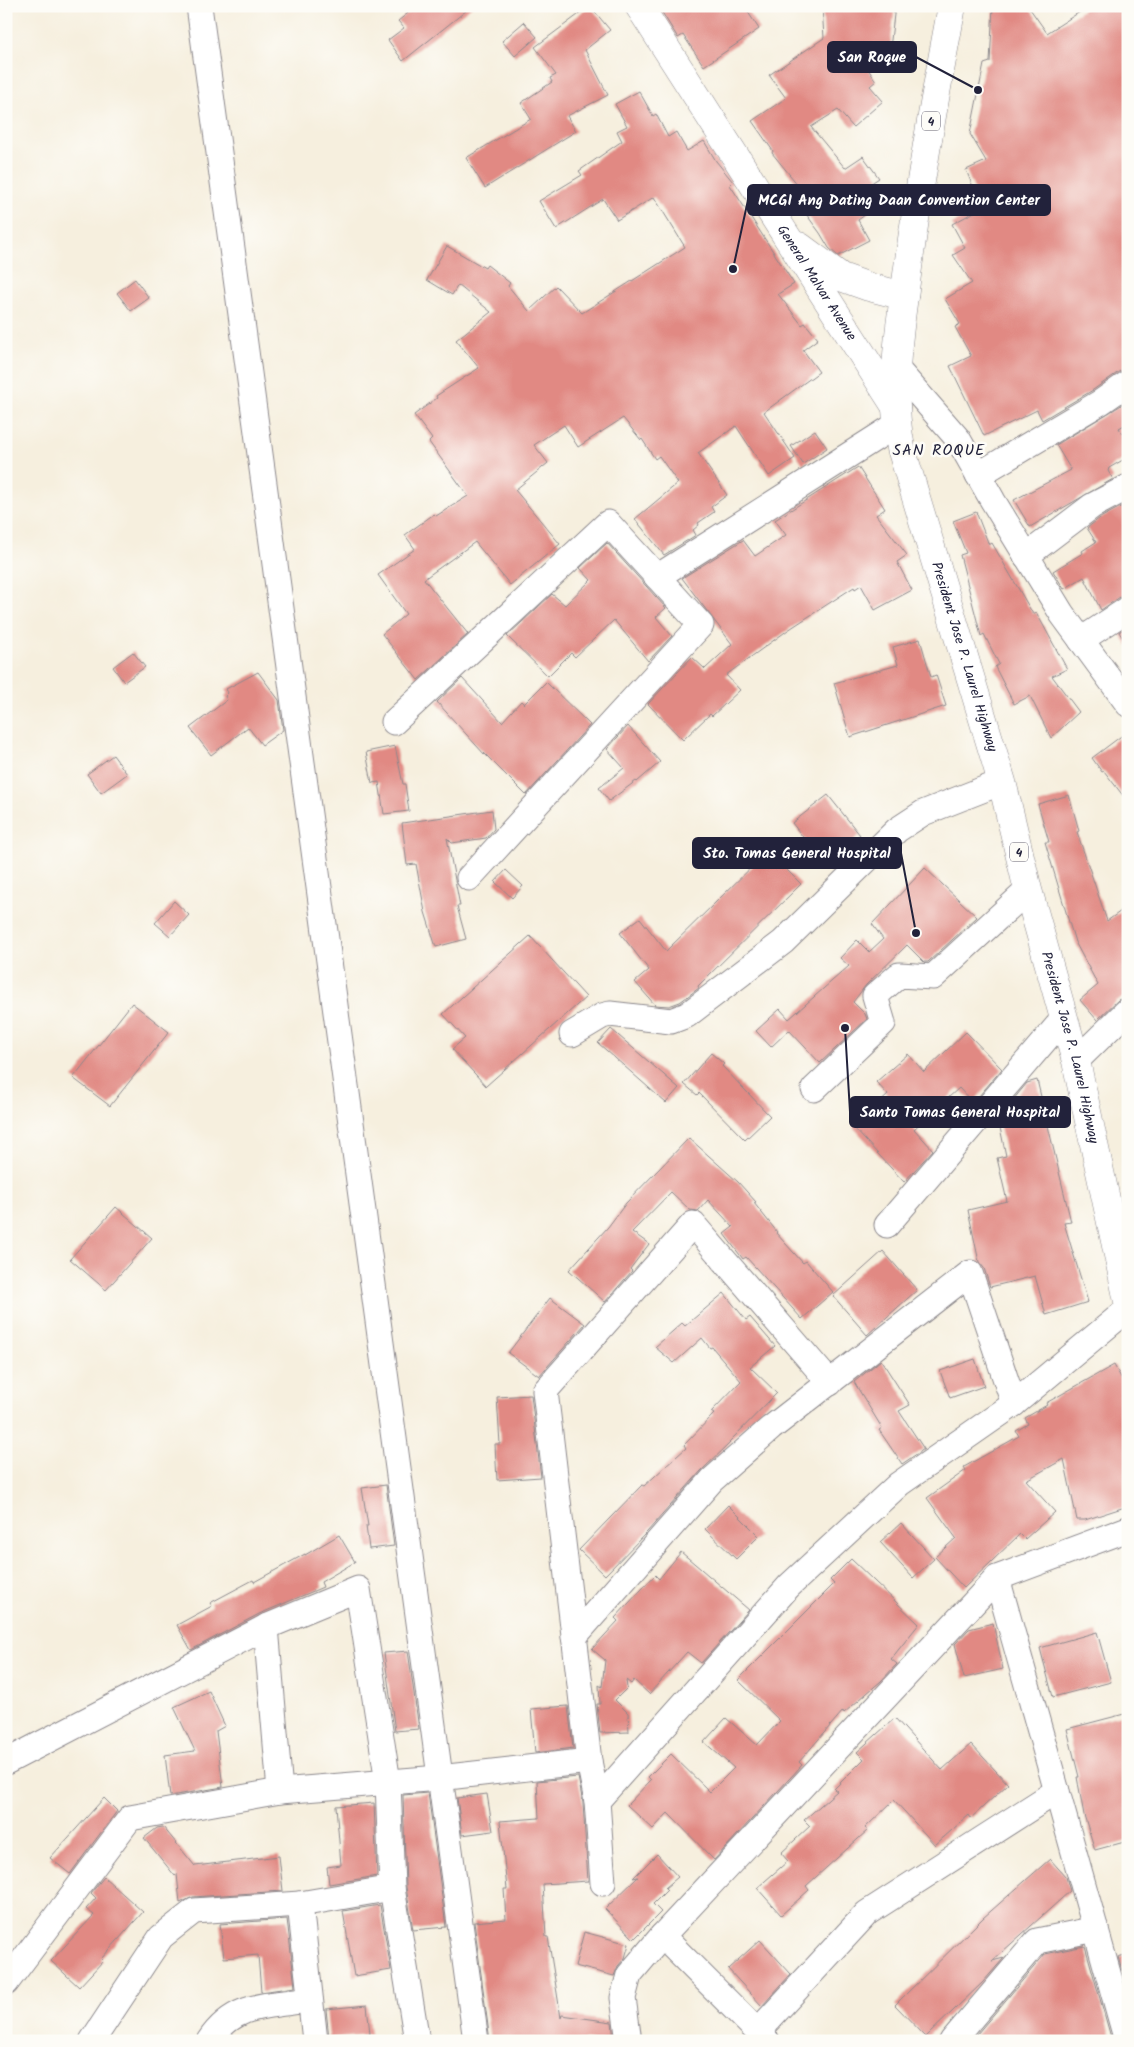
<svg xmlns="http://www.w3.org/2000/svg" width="1134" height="2047" font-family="Kalam,sans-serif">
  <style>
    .building { fill: #e18983 }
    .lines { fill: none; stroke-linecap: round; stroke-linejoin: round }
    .minor-casing { stroke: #8c888c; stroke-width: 27 }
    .major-casing { stroke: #8c888c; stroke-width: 29 }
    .highway-casing { stroke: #8c888c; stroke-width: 29 }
    .minor { stroke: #fff; stroke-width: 25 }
    .major { stroke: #fff; stroke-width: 28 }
    .highway { stroke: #fff; stroke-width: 28 }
    .labels { text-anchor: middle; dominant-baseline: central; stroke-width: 5; stroke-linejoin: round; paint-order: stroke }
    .shield { fill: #fdfcf7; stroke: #646373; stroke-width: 1 }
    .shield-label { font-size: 12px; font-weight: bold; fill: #22223b }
    .street-label { font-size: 14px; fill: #22223b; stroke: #fdfcf7 }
    .quarter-label { font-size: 16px; letter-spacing: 1px; fill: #22223b; stroke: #fdfcf7 }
    .leader { fill: none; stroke: #22223b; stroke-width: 2 }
    .callout-dot { fill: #22223b; stroke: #fdfcf7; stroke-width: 2 }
    .callout { fill: #22223b; stroke: #22223b; stroke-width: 2 }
    .callout-label { font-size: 15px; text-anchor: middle; font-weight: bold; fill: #fff }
  </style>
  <rect width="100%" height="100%" fill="#fdfcf7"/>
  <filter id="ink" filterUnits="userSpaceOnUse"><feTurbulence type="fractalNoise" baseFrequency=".02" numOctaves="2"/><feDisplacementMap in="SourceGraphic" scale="10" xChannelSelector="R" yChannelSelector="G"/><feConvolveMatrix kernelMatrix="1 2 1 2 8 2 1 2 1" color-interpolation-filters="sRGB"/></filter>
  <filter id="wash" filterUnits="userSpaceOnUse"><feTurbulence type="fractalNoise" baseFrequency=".0096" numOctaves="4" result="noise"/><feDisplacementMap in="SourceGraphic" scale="20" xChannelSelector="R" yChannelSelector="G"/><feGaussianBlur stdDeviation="1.12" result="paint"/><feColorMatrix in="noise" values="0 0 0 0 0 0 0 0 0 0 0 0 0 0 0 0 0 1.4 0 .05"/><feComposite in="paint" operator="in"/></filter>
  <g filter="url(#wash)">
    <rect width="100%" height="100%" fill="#f6efde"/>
    <g id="blocks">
      <g class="building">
        <polygon points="417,6 472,6 403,61 388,40 404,28 398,21"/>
        <polygon points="590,6 610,30 585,50 608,95 567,116 576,131 485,188 466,158 531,119 521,103 552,82 550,78 556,75 535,47"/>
        <polygon points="658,6 744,6 759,29 704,66 683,35 678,38"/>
        <polygon points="822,6 895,6 889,57 858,54 876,81 870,86 883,101 853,127 838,110 811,127 845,168 863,156 879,178 867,186 880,204 858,220 869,240 838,256 829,248 820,233 798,203 807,196 772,153 773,151 752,121 786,98 769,75 824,38"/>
        <polygon points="993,6 1028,6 1047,33 1089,6 1128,6 1128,369 1120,371 1093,390 1042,420 1037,410 984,436 950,366 971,356 955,327 960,324 945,299 972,283 953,255 965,248 952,224 982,208 966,170 986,161 970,134 984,64 990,62"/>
        <polygon points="524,22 537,37 515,56 502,41"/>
        <polygon points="639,91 653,116 656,114 668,137 676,132 687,151 704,141 716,161 733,182 730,185 794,284 778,294 802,325 805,323 818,339 803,350 819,372 764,412 795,458 769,476 736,426 698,453 727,495 711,507 714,512 698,523 699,525 693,530 696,535 664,555 635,519 678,483 659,456 655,459 642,439 641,440 623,418 578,447 564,425 534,445 548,463 515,490 560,544 510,585 475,542 424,579 468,634 418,680 382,634 406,614 378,575 415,549 405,535 434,514 436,516 468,496 429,442 432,439 414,415 437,398 436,396 479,368 456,340 491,312 458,285 452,295 427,280 447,246 485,268 487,265 510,283 508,286 529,311 556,286 582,313 685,247 654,197 617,220 603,199 556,229 539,201 582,175 579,171 622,141 617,131 627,126 615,104"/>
        <polygon points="135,279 149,298 131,311 117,293"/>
        <polygon points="1128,401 1128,423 1119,428 1128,443 1128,457 1109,468 1108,471 1113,479 1030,527 1014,500 1071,470 1056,445"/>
        <polygon points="815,430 827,448 803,464 791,446"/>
        <polygon points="858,467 885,509 876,515 907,555 897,562 912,590 875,610 861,585 855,589 854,587 788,630 726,675 740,690 712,716 710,714 683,740 648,704 692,657 705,669 732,644 682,578 743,540 755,556 786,535 775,520"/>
        <polygon points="1128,503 1128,595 1120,597 1101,610 1084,577 1064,589 1053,571 1083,553 1082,551 1096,542 1087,528 1100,518"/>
        <polygon points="976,512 989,545 992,543 1033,614 1036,612 1067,669 1052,676 1079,712 1051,738 1030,696 1014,704 995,667 999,664 984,634 981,636 960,555 966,553 953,521"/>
        <polygon points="607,543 666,608 656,617 672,636 648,661 614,620 575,657 571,653 548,676 507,636 552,594 565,605 591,580 580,568"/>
        <polygon points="1128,626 1128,646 1119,632"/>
        <polygon points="920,639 931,677 936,675 946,706 850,737 834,683 898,665 893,647"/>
        <polygon points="133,652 145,667 124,682 113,667"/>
        <polygon points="258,672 279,700 283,730 262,745 248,727 211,755 190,728 227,700 225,696 228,693 226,689"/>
        <polygon points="462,678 502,722 521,701 524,704 546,682 590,725 526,795 484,753 485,755 437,702"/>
        <polygon points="628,726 660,762 637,782 636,781 609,801 599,788 624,768 607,749"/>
        <polygon points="1128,731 1128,802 1104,771 1102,772 1092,758"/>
        <polygon points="395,746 403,784 405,784 409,811 384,814 379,782 372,783 366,752"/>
        <polygon points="113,755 127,774 101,793 87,774"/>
        <polygon points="828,795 860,835 824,864 792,823"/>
        <polygon points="1069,795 1079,831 1077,832 1107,921 1128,906 1128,996 1118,1000 1097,1020 1080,1000 1098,985 1075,942 1045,842 1049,842 1038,804"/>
        <polygon points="492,810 494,829 486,838 452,843 447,838 460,906 457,906 466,939 436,947 425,912 416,864 407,865 402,823"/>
        <polygon points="768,851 801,884 698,986 699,988 680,1002 669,1006 655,1005 635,982 649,970 620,933 640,918 666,951"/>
        <polygon points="925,868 977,917 928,962 924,962 907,945 866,985 853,1002 865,1014 867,1019 820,1063 789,1030 771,1047 756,1031 780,1009 789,1019 849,966 840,958 857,940 869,952 883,939 872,924"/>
        <polygon points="506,870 523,886 512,898 495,882"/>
        <polygon points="174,901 189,915 170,936 155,923"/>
        <polygon points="530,936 586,997 486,1086 452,1049 465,1038 443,1014"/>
        <polygon points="132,1003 169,1032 110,1106 73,1078"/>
        <polygon points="611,1029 679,1088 666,1103 598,1043"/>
        <polygon points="966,1032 1002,1069 973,1103 959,1088 914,1129 933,1150 904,1182 853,1127 888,1095 876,1082 908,1054 924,1072"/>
        <polygon points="711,1053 724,1064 722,1066 770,1116 745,1140 699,1093 697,1095 684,1084"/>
        <polygon points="1037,1080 1071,1222 1064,1223 1088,1302 1046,1315 1035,1276 990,1287 984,1268 979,1262 968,1210 1007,1201 997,1158 1006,1156 998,1118 1027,1083"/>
        <polygon points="689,1138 738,1182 756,1202 754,1203 777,1232 776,1233 803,1263 806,1261 833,1292 802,1319 746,1257 743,1259 724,1234 733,1227 708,1200 698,1211 690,1210 671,1192 632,1232 649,1244 630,1269 632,1271 605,1302 569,1270 608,1227 626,1203"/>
        <polygon points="116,1207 152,1238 106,1290 70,1259"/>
        <polygon points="883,1251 917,1290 867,1335 833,1296"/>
        <polygon points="724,1293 746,1320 750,1317 775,1346 750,1367 777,1393 729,1442 730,1443 701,1471 647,1532 605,1575 579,1550 642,1485 644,1486 686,1448 684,1445 714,1414 711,1412 741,1381 712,1347 710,1348 702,1338 674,1363 655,1347 682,1323 685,1326"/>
        <polygon points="550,1298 585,1324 539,1376 508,1353"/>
        <polygon points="975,1359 984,1386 950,1398 940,1371"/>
        <polygon points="881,1360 910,1405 899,1411 924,1449 902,1464 879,1430 882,1428 854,1382"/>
        <polygon points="1114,1365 1128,1390 1128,1506 1085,1520 1077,1520 1064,1459 1026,1480 1055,1512 1025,1539 1020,1534 964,1588 935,1557 956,1538 927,1498 966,1470 964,1467 1019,1436 1016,1431 1028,1424 1025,1418 1047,1405 1046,1403"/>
        <polygon points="531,1395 541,1477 497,1480 495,1444 500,1444 497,1397"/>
        <polygon points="386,1485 394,1546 369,1549 366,1526 368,1526 362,1488"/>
        <polygon points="728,1505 759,1536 736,1559 705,1529"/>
        <polygon points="901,1523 934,1559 913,1578 880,1542"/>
        <polygon points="339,1535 355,1562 321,1582 323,1587 259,1614 191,1650 177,1625 212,1606 210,1603 253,1580 254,1582 305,1554 305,1555"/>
        <polygon points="681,1552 749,1610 701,1663 687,1652 649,1694 634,1680 631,1684 626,1680 627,1688 615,1700 628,1713 629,1732 600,1733 597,1704 600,1704 599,1685 602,1687 605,1660 592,1649 618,1621 615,1618 655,1575 659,1579"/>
        <polygon points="851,1559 919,1624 891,1659 897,1664 881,1681 844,1713 843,1711 799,1762 802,1765 714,1860 668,1813 653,1829 627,1805 651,1780 648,1777 671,1754 710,1792 734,1768 704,1742 726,1718 757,1745 780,1721 738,1680 834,1584 830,1580"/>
        <polygon points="993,1623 1003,1669 964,1678 955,1644 969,1629"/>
        <polygon points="1097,1632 1111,1682 1053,1697 1040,1648"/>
        <polygon points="408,1651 419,1729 395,1731 384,1653"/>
        <polygon points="209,1691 225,1726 216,1731 223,1787 170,1796 165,1755 195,1751 174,1707"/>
        <polygon points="568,1706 573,1748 535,1753 531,1709"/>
        <polygon points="1128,1713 1128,1841 1095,1850 1084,1815 1077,1777 1079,1777 1067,1729"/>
        <polygon points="895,1718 942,1770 971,1744 1008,1784 971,1818 969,1815 935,1845 894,1800 865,1828 868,1830 806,1886 809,1890 781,1915 757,1888 788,1861 781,1853 810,1826 804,1820 837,1791 834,1789 864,1759 857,1752"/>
        <polygon points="578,1777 583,1803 588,1881 543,1884 546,1937 548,1937 561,2018 562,2015 612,2022 614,2041 490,2041 474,1922 506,1919 504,1889 507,1889 500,1821 539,1818 537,1781"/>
        <polygon points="428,1793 446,1927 413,1930 406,1887 403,1795"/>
        <polygon points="487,1794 493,1831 462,1835 457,1798"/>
        <polygon points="104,1798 117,1811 70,1874 50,1858"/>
        <polygon points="374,1803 377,1876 329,1884 327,1867 341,1865 336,1806"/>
        <polygon points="163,1827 195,1866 279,1856 283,1891 193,1897 180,1903 177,1874 175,1876 144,1838 157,1828"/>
        <polygon points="657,1854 678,1877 665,1888 667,1890 653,1904 661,1912 634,1939 605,1909 638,1877 633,1878"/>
        <polygon points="1050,1859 1066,1877 1070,1891 992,1961 1004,1958 983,1982 926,2037 895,2005 983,1918"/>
        <polygon points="104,1877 143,1912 101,1959 103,1961 79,1987 51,1961 94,1915 86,1909 96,1898 91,1893"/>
        <polygon points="380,1905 391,1970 354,1976 343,1911"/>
        <polygon points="287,1919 295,1987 261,1992 258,1955 224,1958 220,1924"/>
        <polygon points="584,1932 629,1944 625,1958 618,1966 614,1976 575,1966"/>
        <polygon points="760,1940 791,1974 762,2006 728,1969"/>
        <polygon points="1085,1946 1112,2041 971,2041 1045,1954"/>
        <polygon points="1128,1954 1128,1977 1124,1978 1118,1957"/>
        <polygon points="367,2005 370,2034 329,2038 326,2009"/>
      </g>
    </g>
  </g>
  <g filter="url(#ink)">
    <use href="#blocks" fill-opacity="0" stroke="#8c888c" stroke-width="1"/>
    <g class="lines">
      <g class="minor-casing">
        <g id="minor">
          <polyline points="199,6 476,2041"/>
          <polyline points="896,368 958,439 993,501 1062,614 1128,704"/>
          <polyline points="978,475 1101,402 1128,383"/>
          <polyline points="1026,556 1092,506 1128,487"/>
          <polyline points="657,577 896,425"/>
          <polyline points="1081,640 1128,609"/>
          <polyline points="394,722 608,523 701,625 469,878"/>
          <polyline points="572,1034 602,1016 610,1014 671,1021 687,1015 783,942 897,830 923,813 1002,782"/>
          <polyline points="1076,1061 1128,1010"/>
          <polyline points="814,1089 883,1023 875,996 899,975 933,977 1028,890"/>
          <polyline points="887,1225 1064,1018"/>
          <polyline points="997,1578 1127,2041"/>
          <polyline points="266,1627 280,1791"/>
          <polyline points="574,1637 712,1480 771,1428 970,1273 1014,1404"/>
          <polyline points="6,1762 266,1627 358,1589 388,1782 392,1888 417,2041"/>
          <polyline points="597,1801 789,1586 899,1484 1014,1404 1128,1309"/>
          <polyline points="603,1883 597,1801 589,1761 545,1391 693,1224 830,1383"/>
          <polyline points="300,1904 315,2041"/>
          <polyline points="6,1983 130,1818 280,1791 439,1778 589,1761"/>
          <polyline points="758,2031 867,1913 1057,1791"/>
          <polyline points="92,2041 161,1937 194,1911 300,1904 392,1888"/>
          <path d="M209 2041C235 2002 268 2006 310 2000"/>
          <polyline points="629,2041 623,1998 629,1975 662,1936"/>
          <polyline points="767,2041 662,1936 997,1578 1128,1529"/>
          <polyline points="952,2041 1037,1941 1096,1929"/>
        </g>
      </g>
      <g class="major-casing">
        <g id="major">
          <path id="s1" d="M639 6 896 407"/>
          <polyline points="799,246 841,277 869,287 904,296"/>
        </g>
      </g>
      <g class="highway-casing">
        <g id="highway">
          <path id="s2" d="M952 6C935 96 919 185 907 275 899 332 889 390 901 448L1002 782 1028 890 1076 1061 1128 1301"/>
        </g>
      </g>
      <use href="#minor" class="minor"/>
      <use href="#major" class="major"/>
      <use href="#highway" class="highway"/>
    </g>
  </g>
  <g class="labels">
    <g class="shield">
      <rect x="922" y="111.5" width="18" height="19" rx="4"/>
      <rect x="1010" y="842.5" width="18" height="19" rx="4"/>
    </g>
    <g class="shield-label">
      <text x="931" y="121">4</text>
      <text x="1019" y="852">4</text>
    </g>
    <g class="street-label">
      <text stroke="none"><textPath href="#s1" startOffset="329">General Malvar Avenue</textPath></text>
      <text stroke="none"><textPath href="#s2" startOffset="665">President Jose P. Laurel Highway</textPath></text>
      <text stroke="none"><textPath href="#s2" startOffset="1070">President Jose P. Laurel Highway</textPath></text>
    </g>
    <g class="quarter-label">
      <text x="939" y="450">SAN ROQUE</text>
    </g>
  </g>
  <path class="leader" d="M978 90L916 57M733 269L748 200M916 933L901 853M845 1028L850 1112"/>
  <g class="callout-dot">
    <circle cx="978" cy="90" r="5"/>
    <circle cx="733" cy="269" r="5"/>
    <circle cx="916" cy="933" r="5"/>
    <circle cx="845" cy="1028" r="5"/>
  </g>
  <g class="callout">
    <rect x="828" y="42" width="88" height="30" rx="5"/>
    <rect x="748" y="185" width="302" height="30" rx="5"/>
    <rect x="693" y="838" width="208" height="30" rx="5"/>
    <rect x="850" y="1097" width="220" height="30" rx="5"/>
  </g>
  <g class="callout-label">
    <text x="872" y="62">San Roque</text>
    <text x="899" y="205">MCGI Ang Dating Daan Convention Center</text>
    <text x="797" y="858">Sto. Tomas General Hospital</text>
    <text x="960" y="1117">Santo Tomas General Hospital</text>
  </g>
  <rect width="1134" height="2047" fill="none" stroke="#fdfcf7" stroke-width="25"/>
</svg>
